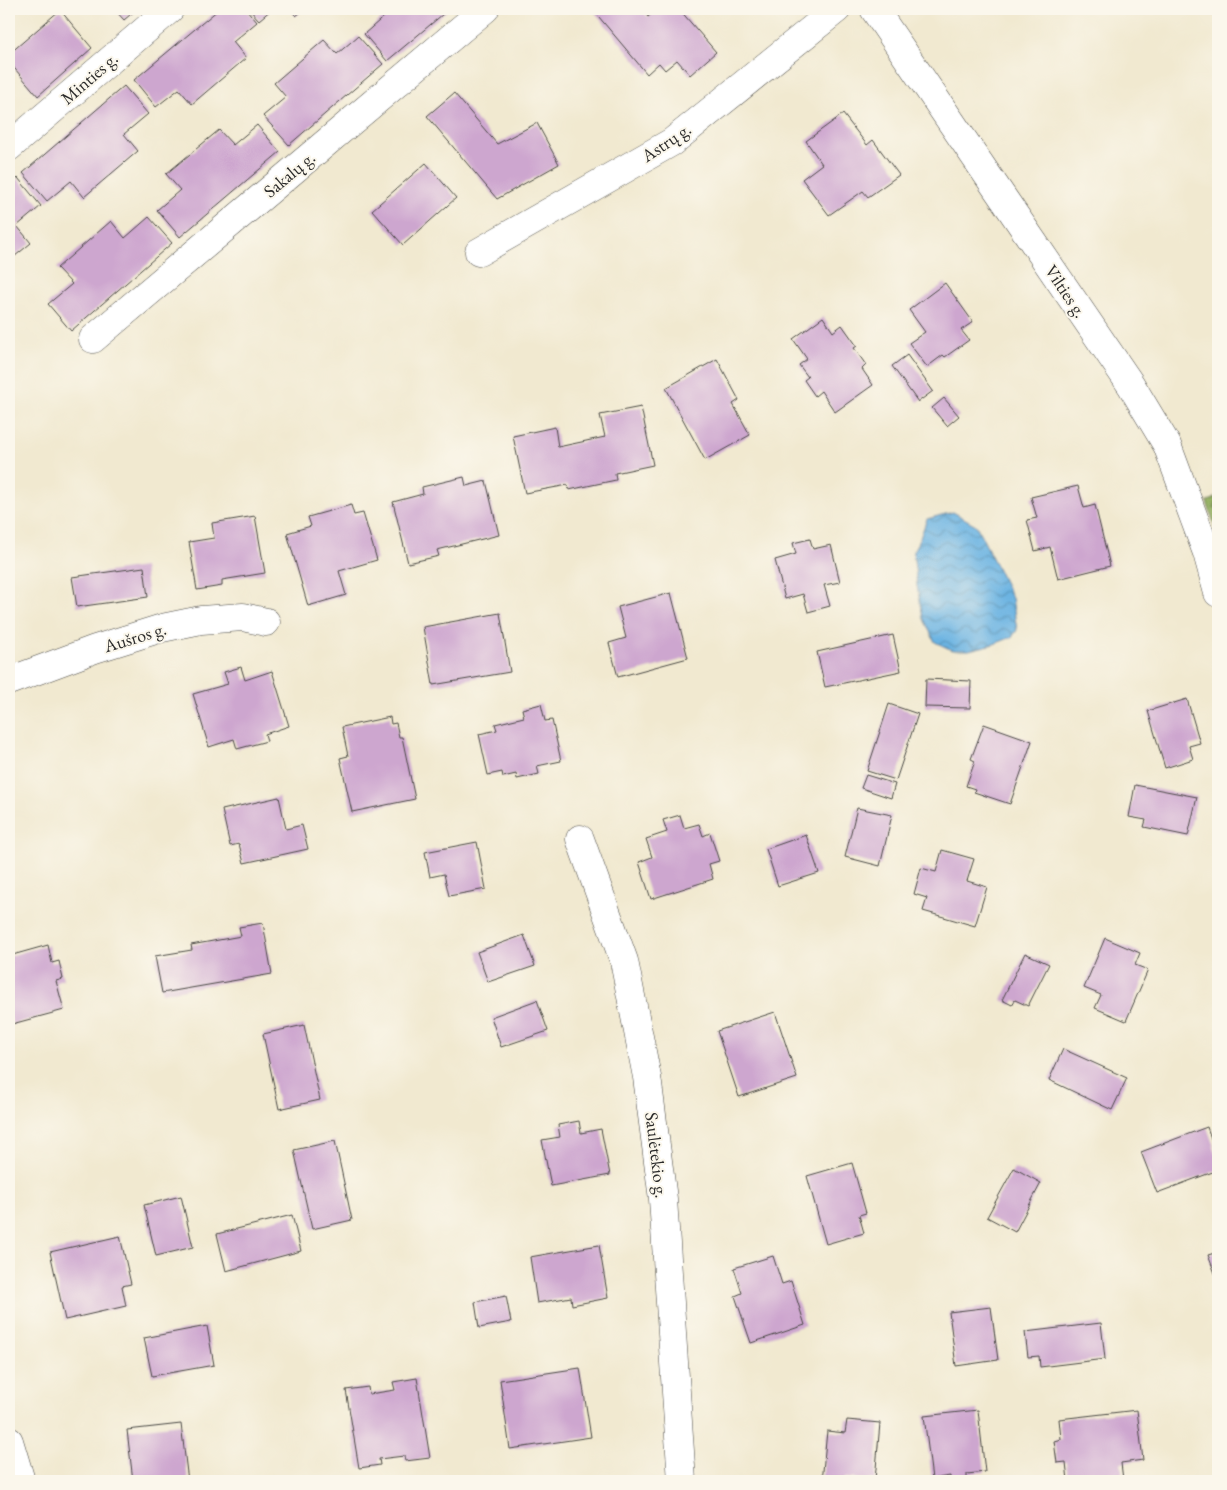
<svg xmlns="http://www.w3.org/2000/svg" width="1227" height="1490" font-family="'EB Garamond',serif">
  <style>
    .forest { fill: url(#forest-firs); stroke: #606e47 }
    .water { fill: url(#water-waves); stroke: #4a6f86 }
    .building { fill: #cda6cf }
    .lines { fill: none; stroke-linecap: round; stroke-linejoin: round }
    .minor-casing { stroke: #494844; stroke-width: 29 }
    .minor { stroke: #fff; stroke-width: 28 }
    .labels { text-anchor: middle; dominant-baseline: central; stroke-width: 4; stroke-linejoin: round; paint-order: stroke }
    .street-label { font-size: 18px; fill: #2b2b2b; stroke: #fbf7ec }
  </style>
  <defs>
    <pattern id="forest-firs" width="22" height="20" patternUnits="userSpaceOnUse" patternTransform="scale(1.25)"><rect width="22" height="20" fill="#95b163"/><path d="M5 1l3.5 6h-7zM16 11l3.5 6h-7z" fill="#7a9052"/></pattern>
    <pattern id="water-waves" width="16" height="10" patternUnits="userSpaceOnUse" patternTransform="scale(1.25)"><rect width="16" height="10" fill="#6ab3e2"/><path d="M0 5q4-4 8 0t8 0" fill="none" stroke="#5792b7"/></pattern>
  </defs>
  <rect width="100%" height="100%" fill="#fbf7ec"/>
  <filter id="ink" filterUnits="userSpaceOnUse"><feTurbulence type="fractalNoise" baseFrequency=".02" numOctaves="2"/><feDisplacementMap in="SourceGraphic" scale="10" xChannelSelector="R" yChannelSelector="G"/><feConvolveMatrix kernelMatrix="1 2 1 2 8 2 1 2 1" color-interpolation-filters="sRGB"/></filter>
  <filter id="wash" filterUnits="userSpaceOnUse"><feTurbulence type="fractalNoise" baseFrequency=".0096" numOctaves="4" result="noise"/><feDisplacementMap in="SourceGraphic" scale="20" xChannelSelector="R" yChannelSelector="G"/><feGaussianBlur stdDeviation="1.12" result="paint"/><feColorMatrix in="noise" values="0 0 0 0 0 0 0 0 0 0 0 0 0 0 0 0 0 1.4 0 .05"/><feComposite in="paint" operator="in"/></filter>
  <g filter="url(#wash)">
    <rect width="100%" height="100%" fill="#f1e9d0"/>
    <polygon class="forest" points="1218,496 1218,536 1207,502"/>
    <polygon class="water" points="953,512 976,525 1012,598 1017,630 1012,637 994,644 969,650 952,650 935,642 923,617 917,586 913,551 920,538 927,519"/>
    <g id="blocks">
      <g class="building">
        <polygon points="114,9 137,9 124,20"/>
        <polygon points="219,9 246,9 257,22 233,42 246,58 192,104 179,89 156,107 134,80"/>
        <polygon points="249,9 272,9 259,20"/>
        <polygon points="290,9 305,9 296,16"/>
        <polygon points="383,9 449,9 387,61 364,34 387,14"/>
        <polygon points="594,9 641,9 648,17 657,9 679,9 716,52 690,75 677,60 665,70 659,63 647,74 593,10"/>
        <polygon points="60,10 92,48 38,96 9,62 9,54"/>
        <polygon points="358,36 383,64 289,145 263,116 286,97 274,83 324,40 337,54"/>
        <polygon points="124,86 148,114 124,134 138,151 84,197 71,181 47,201 23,173"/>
        <polygon points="454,93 497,144 537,123 559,164 497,199 427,116"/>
        <polygon points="843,114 867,145 873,140 899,175 868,197 863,191 829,215 802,179 822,164 806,141"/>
        <polygon points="257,125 280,152 180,237 157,210 180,190 166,174 219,130 233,145"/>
        <polygon points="426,163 456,198 403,245 372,210"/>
        <polygon points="18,178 41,206 17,226 31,243 9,261 9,186"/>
        <polygon points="149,217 172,243 71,331 48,304 72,284 57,268 111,221 125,238"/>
        <polygon points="945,283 973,322 961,330 969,340 945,357 943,355 927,367 909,343 925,332 909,310"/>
        <polygon points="823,317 833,332 842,325 857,346 854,348 866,365 862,369 873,385 835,412 821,391 815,396 804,380 808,377 799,365 807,359 793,339"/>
        <polygon points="907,355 933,391 918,402 892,366"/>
        <polygon points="717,359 739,400 733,404 750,435 705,460 666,388"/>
        <polygon points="944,398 959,416 947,426 932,408"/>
        <polygon points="641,407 653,465 615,473 616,480 592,485 569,490 568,485 525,493 513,436 555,427 558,447 605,437 600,415"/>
        <polygon points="464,477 466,486 486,481 499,535 437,550 439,556 408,563 393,502 423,494 422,487"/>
        <polygon points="1078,486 1084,508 1095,505 1110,566 1058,579 1050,547 1035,551 1027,520 1037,518 1031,497"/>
        <polygon points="351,505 354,515 363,513 377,560 339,571 346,595 308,606 287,533 311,526 308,517"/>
        <polygon points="255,516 265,573 222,580 222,586 197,590 189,542 214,538 212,523"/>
        <polygon points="810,539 813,549 831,545 840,582 824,585 830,606 808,612 803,594 785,599 775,560 796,554 793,543"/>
        <polygon points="144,567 148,597 77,607 72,577"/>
        <polygon points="671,593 688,658 618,677 609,643 626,638 618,607"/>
        <polygon points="500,613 510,672 433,685 423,627"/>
        <polygon points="893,635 901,671 825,687 817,652"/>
        <polygon points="241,667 245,680 272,671 289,726 265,734 267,741 237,749 234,739 209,747 193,694 228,684 224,672"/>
        <polygon points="926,679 971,681 970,708 925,707"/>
        <polygon points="1187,699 1200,743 1189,746 1193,759 1165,768 1148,711"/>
        <polygon points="541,704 545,721 552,720 561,761 537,766 539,774 517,779 516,774 503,777 502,772 488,775 479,734 497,730 495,724 524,717 522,709"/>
        <polygon points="889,704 918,714 896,780 867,771"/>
        <polygon points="390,717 391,724 396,723 399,737 402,737 415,799 352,812 340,758 348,756 342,727"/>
        <polygon points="984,724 1032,741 1010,804 974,792 975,789 966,786 975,761 971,759"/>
        <polygon points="866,775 895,784 891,798 861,788"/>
        <polygon points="1135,785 1197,797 1188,836 1144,827 1146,820 1129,817"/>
        <polygon points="279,797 286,829 302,825 308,849 244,863 239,844 230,846 222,810"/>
        <polygon points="857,808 892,815 880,866 845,857"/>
        <polygon points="680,815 684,828 699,824 703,836 710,833 719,861 709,864 713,879 651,899 639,862 652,857 646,839 667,832 663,820"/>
        <polygon points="806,835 819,873 778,886 766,849"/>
        <polygon points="477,842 486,889 449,896 444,874 430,877 425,852"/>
        <polygon points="942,850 974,859 967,881 987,887 975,926 923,911 927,898 914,894 921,868 936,872"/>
        <polygon points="263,923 272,974 162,993 155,956 192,950 191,945 241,936 239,927"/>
        <polygon points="524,935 535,966 488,982 477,952"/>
        <polygon points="1105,938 1140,953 1135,965 1148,970 1126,1021 1095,1008 1101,995 1084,988"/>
        <polygon points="48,945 52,963 59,961 63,979 56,981 64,1010 12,1024 9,1011 9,956"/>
        <polygon points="1025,953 1049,964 1028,1006 1015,1000 1012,1005 1002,1000"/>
        <polygon points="537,1000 548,1031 501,1047 491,1017"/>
        <polygon points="775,1012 797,1078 739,1097 717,1031"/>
        <polygon points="304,1025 320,1100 279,1109 263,1034"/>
        <polygon points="1063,1049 1127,1078 1112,1110 1049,1080"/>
        <polygon points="579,1121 581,1133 601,1129 610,1175 551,1186 542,1140 560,1137 558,1125"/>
        <polygon points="1207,1127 1218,1158 1218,1170 1157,1193 1141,1152"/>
        <polygon points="335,1141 352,1220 312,1229 294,1150"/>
        <polygon points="852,1163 866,1213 859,1215 864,1233 826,1244 807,1176"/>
        <polygon points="1014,1168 1041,1183 1015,1232 987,1217"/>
        <polygon points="181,1196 193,1247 156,1256 144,1205"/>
        <polygon points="292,1215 301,1251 226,1271 217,1234"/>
        <polygon points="120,1236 131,1284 122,1286 126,1306 65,1320 50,1252"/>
        <polygon points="599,1245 608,1298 572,1305 571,1297 537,1303 530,1257"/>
        <polygon points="1218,1252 1218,1281 1208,1255"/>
        <polygon points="773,1256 782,1284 791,1281 805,1325 751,1343 735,1296 742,1293 734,1268"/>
        <polygon points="506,1296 511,1322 479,1328 475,1302"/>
        <polygon points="991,1307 998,1360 956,1366 949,1312"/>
        <polygon points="1101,1323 1105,1359 1040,1367 1039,1356 1028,1357 1025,1332"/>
        <polygon points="207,1326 214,1365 152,1376 144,1338"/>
        <polygon points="580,1368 591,1437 510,1449 500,1380"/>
        <polygon points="417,1378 430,1458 405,1461 404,1456 379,1459 380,1465 359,1468 346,1390 368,1387 369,1394 395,1390 393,1382"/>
        <polygon points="978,1410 985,1472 967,1474 967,1481 950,1481 950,1476 932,1479 924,1416"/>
        <polygon points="1137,1410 1143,1460 1121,1463 1123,1480 1109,1481 1068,1481 1066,1462 1057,1463 1054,1441 1061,1439 1059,1419"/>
        <polygon points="847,1420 880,1423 875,1480 845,1478 845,1481 822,1481 827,1431 845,1433"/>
        <polygon points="181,1424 188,1481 133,1481 127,1430"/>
      </g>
    </g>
  </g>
  <g filter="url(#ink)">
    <use href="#blocks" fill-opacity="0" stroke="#494844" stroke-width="1"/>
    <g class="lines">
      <g class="minor-casing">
        <g id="minor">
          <polyline points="874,9 1131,385 1167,445 1207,553 1218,593"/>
          <polyline points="9,147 170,9"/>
          <polyline points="479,252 672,142 837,9"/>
          <polyline points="93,339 485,9"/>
          <polyline points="9,681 95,649 162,628 201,620 243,617 266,622"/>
          <polyline points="580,839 624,961 647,1077 663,1199 682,1481"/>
          <polyline points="9,1441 21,1481"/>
        </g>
      </g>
      <use href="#minor" class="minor"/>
    </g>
  </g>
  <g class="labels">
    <g class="street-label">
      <text transform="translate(89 78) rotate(-41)">Minties g.</text>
      <text transform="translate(666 142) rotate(-34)">Astrų g.</text>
      <text transform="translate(289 174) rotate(-40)">Sakalų g.</text>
      <text transform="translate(1066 291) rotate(56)">Vilties g.</text>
      <text transform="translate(135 637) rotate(-17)">Aušros g.</text>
      <text transform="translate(657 1155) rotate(83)">Saulėtekio g.</text>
    </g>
  </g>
  <rect width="1227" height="1490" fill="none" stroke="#fbf7ec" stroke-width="30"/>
</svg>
